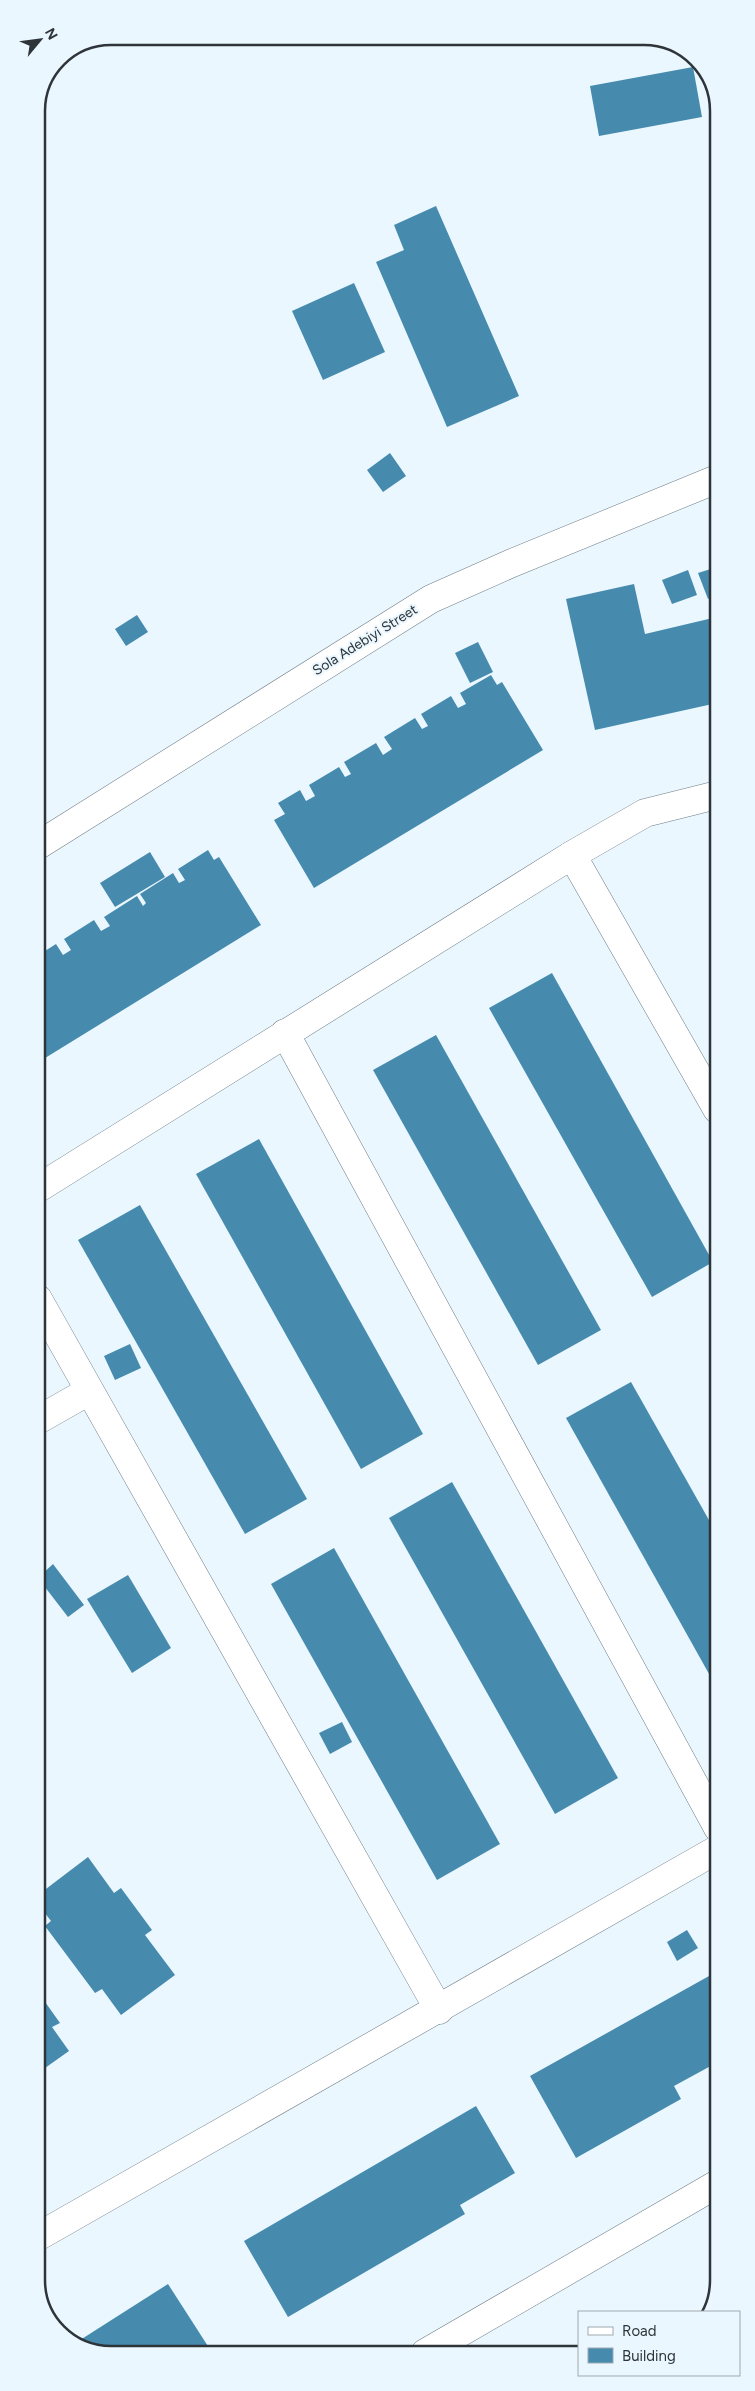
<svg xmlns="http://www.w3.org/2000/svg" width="755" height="2391" font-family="Figtree,sans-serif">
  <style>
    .building { fill: #468bae }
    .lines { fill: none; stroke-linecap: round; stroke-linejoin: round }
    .street-casing { stroke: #707e86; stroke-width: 29 }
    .street { stroke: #fff; stroke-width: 28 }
    .labels { text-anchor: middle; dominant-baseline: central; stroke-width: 4; stroke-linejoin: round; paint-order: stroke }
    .street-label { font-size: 14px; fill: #2e3438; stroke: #eaf7ff }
    .rim { fill: none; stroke: #2e3438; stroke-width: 2.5 }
  </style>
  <rect width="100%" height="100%" fill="#eaf7ff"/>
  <g class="building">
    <polygon points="693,67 702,117 599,136 590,86"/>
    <polygon points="436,206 519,396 447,427 376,262 404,250 394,225"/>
    <polygon points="354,283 385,352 323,380 292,311"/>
    <polygon points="390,453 406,476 383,492 367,470"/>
    <polygon points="717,567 717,595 708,599 698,573"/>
    <polygon points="688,570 697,595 672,604 662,580"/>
    <polygon points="634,584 645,634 717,617 717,703 595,730 566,599"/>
    <polygon points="137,615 148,632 126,646 115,629"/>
    <polygon points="478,642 493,672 470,683 455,653"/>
    <polygon points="491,675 497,685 502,682 543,750 314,888 274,820 285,814 278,803 300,790 306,801 315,796 309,785 339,767 345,777 351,774 344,762 376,743 383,755 392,749 384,737 415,718 422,729 428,726 421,714 451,696 458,708 466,704 460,693"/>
    <polygon points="208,850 214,860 219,857 261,925 37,1063 37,956 56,944 63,955 71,950 64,939 94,920 101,931 110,926 104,917 137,896 143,906 146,903 140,894 173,873 179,883 185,880 178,869"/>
    <polygon points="150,852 165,877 115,907 100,883"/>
    <polygon points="552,973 713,1262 652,1297 489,1008"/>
    <polygon points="436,1035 601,1330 538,1365 373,1070"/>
    <polygon points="259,1139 423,1434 361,1469 196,1174"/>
    <polygon points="140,1205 307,1499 245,1534 78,1240"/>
    <polygon points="130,1344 141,1368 115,1380 104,1356"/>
    <polygon points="631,1382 718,1536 718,1690 566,1418"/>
    <polygon points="452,1482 618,1778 555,1814 389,1518"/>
    <polygon points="334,1548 500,1844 437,1880 271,1584"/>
    <polygon points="53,1564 84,1605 68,1617 38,1578"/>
    <polygon points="128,1575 171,1648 132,1673 87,1599"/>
    <polygon points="342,1722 352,1742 330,1754 319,1733"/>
    <polygon points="88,1857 114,1893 121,1888 152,1930 145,1935 175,1975 121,2015 102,1989 95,1993 45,1926 51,1921 38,1904 38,1895"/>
    <polygon points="687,1930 698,1948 677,1961 667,1942"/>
    <polygon points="718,1971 718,2062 674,2086 681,2099 576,2158 530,2076"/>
    <polygon points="38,1992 60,2023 52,2027 69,2051 38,2073"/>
    <polygon points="476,2106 515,2173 460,2205 465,2214 288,2317 244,2241"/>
    <polygon points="168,2284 213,2354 106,2355 77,2342"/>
  </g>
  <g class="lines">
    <g class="street-casing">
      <g id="street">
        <polyline points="37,846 431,599 512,563 717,479"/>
        <polyline points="572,855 717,1109"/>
        <polyline points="285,1033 718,1828"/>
        <polyline points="37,1189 572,855 645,813 717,795"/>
        <polyline points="38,1299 439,2010"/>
        <polyline points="38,1420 89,1391"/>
        <polyline points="39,2236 718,1849"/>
        <polyline points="425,2353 719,2183"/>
      </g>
    </g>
    <use href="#street" class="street"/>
  </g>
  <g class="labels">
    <g class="street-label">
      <text transform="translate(365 640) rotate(-32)">Sola Adebiyi Street</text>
    </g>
  </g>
  <path d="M0 0H755V2391H0ZM111 45H644A66 66 0 0 1 710 111V2280A66 66 0 0 1 644 2346H111A66 66 0 0 1 45 2280V111A66 66 0 0 1 111 45Z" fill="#eaf7ff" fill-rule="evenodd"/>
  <path class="rim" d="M111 45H644A66 66 0 0 1 710 111V2280A66 66 0 0 1 644 2346H111A66 66 0 0 1 45 2280V111A66 66 0 0 1 111 45Z"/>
  <rect x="578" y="2311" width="162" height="65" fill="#eaf7ff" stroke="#9fa9af"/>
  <rect x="588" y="2327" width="25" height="8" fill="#ffffff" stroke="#9fa9af"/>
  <text x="622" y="2336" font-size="15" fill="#2e3438">Road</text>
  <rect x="588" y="2348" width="25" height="15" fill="#468bae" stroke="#9fa9af"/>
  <text x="622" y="2361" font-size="15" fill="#2e3438">Building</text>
  <g transform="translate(40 40) rotate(61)" stroke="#eaf7ff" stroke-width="4" paint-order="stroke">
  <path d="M0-4L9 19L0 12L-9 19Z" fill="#2e3438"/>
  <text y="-8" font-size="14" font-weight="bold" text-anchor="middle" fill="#2e3438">N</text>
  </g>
</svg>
